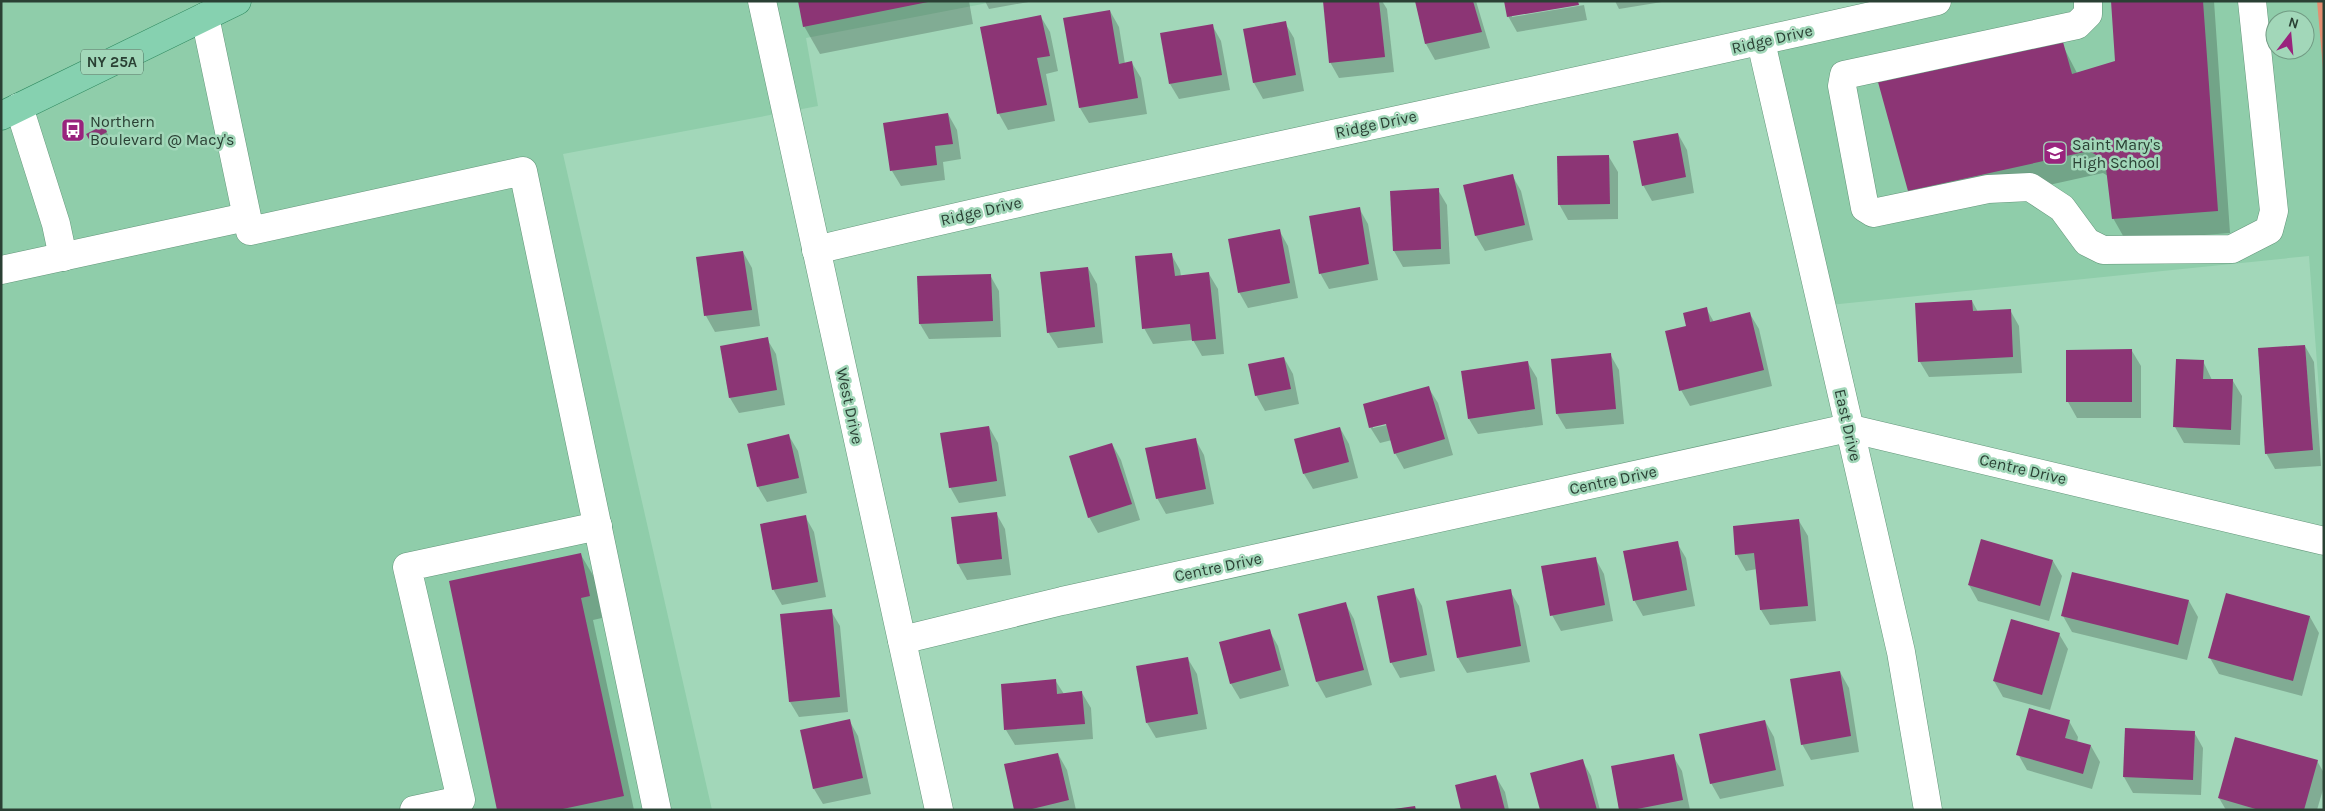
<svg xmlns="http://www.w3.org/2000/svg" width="2325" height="811" font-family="Karla,sans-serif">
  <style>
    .built { fill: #8fcdaa; fill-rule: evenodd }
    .green { fill: #e48e71 }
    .shadow { fill: #0003; fill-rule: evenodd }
    .building { fill: #8c3575 }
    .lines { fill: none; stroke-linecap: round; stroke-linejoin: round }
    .minor-casing { stroke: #63967a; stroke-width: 29 }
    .major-casing { stroke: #328b62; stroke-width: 29 }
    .minor { stroke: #fff; stroke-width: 28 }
    .major { stroke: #86d1b0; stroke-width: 28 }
    .labels { text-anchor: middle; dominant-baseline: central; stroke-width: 5; stroke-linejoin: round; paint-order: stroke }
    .shield { fill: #a2d7b9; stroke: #4e6d5c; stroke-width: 1 }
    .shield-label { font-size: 15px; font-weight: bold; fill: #2a4034 }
    .street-label { font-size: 16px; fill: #2a4034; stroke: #a2d7b9 }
    .poi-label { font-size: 16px; fill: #2a4034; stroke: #a2d7b9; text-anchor: start }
  </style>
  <rect width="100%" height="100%" fill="#a2d7b9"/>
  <g class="built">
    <polygon points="1,1 998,1 806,38 818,106 563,154 712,810 1,810"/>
    <path d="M1939 1H2324V458L2309 256 1820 306 1761 42ZM2275 20H2305V50H2275Z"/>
  </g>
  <polygon class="green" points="2317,1 2324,1 2324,80"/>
  <g class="shadow">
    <polygon points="799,1 969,1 973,24 820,54 804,26"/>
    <polygon points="985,1 1034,1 989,9"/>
    <polygon points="1324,1 1382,1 1387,9 1394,72 1339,78 1330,62"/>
    <polygon points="1476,1 1490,48 1435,60 1426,44 1416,2"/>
    <polygon points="1505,1 1584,1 1512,14 1512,17 1584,5 1587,20 1517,32 1508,16"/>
    <polygon points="1615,1 1668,1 1619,9"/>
    <polygon points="2113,1 2214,1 2230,233 2126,241 2113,218 2108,176 2103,173 1922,213 1909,191 1880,82 2062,44 2077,73 2116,62"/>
    <polygon points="1110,11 1119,27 1125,64 1132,63 1141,78 1147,114 1089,123 1080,108"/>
    <polygon points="1041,17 1050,32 1058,71 1046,74 1055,121 1008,130 999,114 982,28"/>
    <polygon points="1285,23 1294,38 1304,91 1263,99 1254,83 1244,30"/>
    <polygon points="1212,25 1221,41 1230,90 1179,99 1170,84"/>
    <polygon points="948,114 957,130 961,159 943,162 945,180 901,186 892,171"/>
    <polygon points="103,126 111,140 96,148 88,134"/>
    <polygon points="1678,134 1687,150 1694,193 1652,201 1643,185"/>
    <polygon points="1609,157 1618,172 1618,219 1568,220 1559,204"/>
    <polygon points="1512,175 1521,191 1533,240 1485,251 1476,236"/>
    <polygon points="1438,190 1447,205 1450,264 1403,267 1394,251 1391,192"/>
    <polygon points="1359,208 1368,224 1378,280 1329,289 1320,273"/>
    <polygon points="1279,230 1288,246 1298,298 1248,308 1239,292"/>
    <polygon points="743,252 752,268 760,326 715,332 706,316 697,258"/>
    <polygon points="1171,254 1180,270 1181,276 1209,274 1218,289 1224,354 1202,356 1193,340 1153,344 1144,328"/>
    <polygon points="1088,268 1097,284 1103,343 1058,348 1048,332"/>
    <polygon points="990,275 999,291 1001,337 929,339 920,324"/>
    <polygon points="1972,301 1978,312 2010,310 2019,326 2022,373 1929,377 1920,362"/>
    <polygon points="1706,308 1714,322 1750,314 1759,329 1772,386 1690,406 1681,390 1688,327"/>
    <polygon points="767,339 776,354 785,405 739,413 730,398"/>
    <polygon points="2305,346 2314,362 2321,466 2275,469 2266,453"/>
    <polygon points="2132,351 2141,366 2141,418 2077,418 2068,402"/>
    <polygon points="1610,354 1619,370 1624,424 1566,429 1557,414"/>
    <polygon points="1284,358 1293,374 1299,404 1265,411 1256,395"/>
    <polygon points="2177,360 2203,361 2212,380 2233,381 2242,396 2240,445 2184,443 2175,427"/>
    <polygon points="1528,363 1537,378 1543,425 1478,434 1469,419"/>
    <path d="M1428 387 1438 403 1453 455 1404 469 1395 453 1392 440 1380 443 1370 427 1364 405ZM1391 422 1392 424 1373 428V426Z"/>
    <polygon points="989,427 998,443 1006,496 959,503 950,487"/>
    <polygon points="1340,428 1349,444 1358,478 1313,489 1304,474"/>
    <polygon points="789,436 798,451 807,493 767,502 758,487"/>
    <polygon points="1195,439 1204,455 1214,504 1166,514 1157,498"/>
    <polygon points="1112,444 1121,460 1140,520 1098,533 1089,517"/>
    <polygon points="996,513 1005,529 1011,575 967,580 958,564 953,518"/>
    <polygon points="805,516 814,532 826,597 782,605 773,589"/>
    <polygon points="1799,521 1808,536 1816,621 1770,625 1761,610 1757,569 1746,571 1737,555 1734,527"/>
    <polygon points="1677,543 1686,558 1695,606 1643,616 1634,600"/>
    <polygon points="581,555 594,577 602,618 593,620 634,810 498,810"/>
    <polygon points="1595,558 1604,574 1613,621 1561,631 1552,615"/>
    <polygon points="2053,561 2062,576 2049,621 1978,601 1969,585"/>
    <polygon points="1413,590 1422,606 1435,671 1400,678 1391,662"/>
    <polygon points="1510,591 1519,606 1530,662 1467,673 1458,658"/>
    <polygon points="2189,601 2198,617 2187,660 2072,632 2063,616"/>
    <polygon points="1345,603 1354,619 1372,685 1326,698 1317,682 1300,615"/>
    <polygon points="831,611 840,626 848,712 799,717 790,702"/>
    <polygon points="2310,617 2319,633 2302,696 2219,674 2210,658"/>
    <polygon points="1269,630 1278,646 1289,686 1240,699 1231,684"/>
    <polygon points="2059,634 2068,649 2050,710 2003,697 1994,681"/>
    <polygon points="1188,659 1197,674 1207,729 1156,738 1147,723"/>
    <polygon points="1840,672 1849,688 1859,752 1811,760 1802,744"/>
    <polygon points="1055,680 1064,694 1082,693 1091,708 1093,739 1015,745 1006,730"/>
    <polygon points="849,720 858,736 871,794 823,804 814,789"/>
    <polygon points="1765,721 1774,737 1784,786 1720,799 1711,783"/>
    <polygon points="2069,721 2078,737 2077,743 2091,746 2100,762 2092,789 2027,770 2018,754"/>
    <polygon points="2194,732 2203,748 2201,795 2133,793 2124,777"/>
    <polygon points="1058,754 1067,770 1076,810 1016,810"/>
    <polygon points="1673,756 1682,771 1690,810 1620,810"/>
    <polygon points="1582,760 1591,776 1600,810 1541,810"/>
    <polygon points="2317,761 2324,773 2324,786 2317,810 2226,810 2219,798"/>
    <polygon points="1496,777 1505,792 1509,810 1462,810"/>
  </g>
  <g class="building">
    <polygon points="798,1 928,1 928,2 803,27"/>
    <polygon points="1323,1 1379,1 1385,57 1329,63"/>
    <polygon points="1415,1 1473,1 1482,32 1425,44"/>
    <polygon points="1504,1 1578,1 1579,5 1507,17"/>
    <polygon points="2111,1 2203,1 2218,211 2112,219 2105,160 2089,151 1908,191 1878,82 2063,42 2072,74 2115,61"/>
    <polygon points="1110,10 1119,64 1132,61 1138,98 1079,108 1063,18"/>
    <polygon points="1041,15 1050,56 1037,58 1047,105 997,114 980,27"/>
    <polygon points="1286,21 1296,75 1253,83 1243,29"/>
    <polygon points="1213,24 1222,75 1169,84 1160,33"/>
    <polygon points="948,113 953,144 935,146 937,165 890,171 883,123"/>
    <polygon points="104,125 107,132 90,141 86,134"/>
    <polygon points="1678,133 1686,177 1642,186 1633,141"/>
    <polygon points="1609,155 1610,204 1558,205 1557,156"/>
    <polygon points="1513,174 1525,225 1475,236 1463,185"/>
    <polygon points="1439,188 1441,249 1393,251 1390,191"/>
    <polygon points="1360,207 1369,264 1319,274 1309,216"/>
    <polygon points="1280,229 1290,283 1238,293 1228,239"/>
    <polygon points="743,251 752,310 704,316 696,257"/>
    <polygon points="1172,253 1175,276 1209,272 1216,339 1192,341 1190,324 1142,329 1135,256"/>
    <polygon points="1088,267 1095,327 1047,333 1040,272"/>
    <polygon points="991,274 993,321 919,324 917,276"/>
    <polygon points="1972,300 1973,311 2011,309 2013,357 1918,362 1915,303"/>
    <polygon points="1707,307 1710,322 1750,312 1764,370 1679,391 1665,331 1686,326 1683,313"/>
    <polygon points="768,337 777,390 729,398 720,346"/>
    <polygon points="2305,345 2313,450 2265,454 2258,348"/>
    <polygon points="2132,349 2132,402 2066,402 2066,350"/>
    <polygon points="1611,353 1616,409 1556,414 1551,359"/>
    <polygon points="1284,357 1291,389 1255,396 1248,364"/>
    <polygon points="2176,359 2204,360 2203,379 2233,379 2231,430 2173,427"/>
    <polygon points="1528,361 1535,409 1468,419 1461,371"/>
    <polygon points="1429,386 1445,439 1394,454 1386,424 1369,428 1363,404"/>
    <polygon points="989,426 997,481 949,488 940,433"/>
    <polygon points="1340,427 1349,462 1303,474 1294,439"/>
    <polygon points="789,434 799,478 757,487 747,444"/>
    <polygon points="1196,438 1206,489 1156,499 1145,448"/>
    <polygon points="1112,443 1132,504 1088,518 1069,456"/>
    <polygon points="997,512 1002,559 957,564 951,517"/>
    <polygon points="806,515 818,582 772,590 760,524"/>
    <polygon points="1799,519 1808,606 1760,610 1754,553 1735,555 1733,526"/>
    <polygon points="1981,539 2053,560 2040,606 1968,585"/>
    <polygon points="1678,541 1687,590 1633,601 1623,551"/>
    <polygon points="581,553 590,596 581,598 624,796 558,810 497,810 449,581"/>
    <polygon points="1596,557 1605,605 1550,616 1541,566"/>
    <polygon points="2072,572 2189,600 2178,645 2061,616"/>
    <polygon points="1414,588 1427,655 1390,663 1377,596"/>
    <polygon points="1511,589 1521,646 1457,658 1446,601"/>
    <polygon points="2226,593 2310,616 2293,681 2208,658"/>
    <polygon points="1346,602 1364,670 1316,682 1298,614"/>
    <polygon points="832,609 840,697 789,702 780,614"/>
    <polygon points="2011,619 2060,633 2042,695 1993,681"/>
    <polygon points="1270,629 1281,670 1230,684 1219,642"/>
    <polygon points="1188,657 1198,714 1146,723 1136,666"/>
    <polygon points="1840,671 1851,736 1801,745 1790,679"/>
    <polygon points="1056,679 1057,694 1082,691 1085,724 1004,730 1001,684"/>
    <polygon points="2029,708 2070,720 2065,738 2091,745 2083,774 2016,755"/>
    <polygon points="850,719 863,778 813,789 800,730"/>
    <polygon points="1765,720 1776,770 1710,784 1699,734"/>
    <polygon points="2125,728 2195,731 2193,780 2123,777"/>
    <polygon points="2235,737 2318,760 2304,810 2259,810 2218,798"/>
    <polygon points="1058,753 1069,800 1028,810 1014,810 1004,764"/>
    <polygon points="1674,754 1683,800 1632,810 1619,810 1611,766"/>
    <polygon points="1583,759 1597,810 1540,810 1530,773"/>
    <polygon points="1496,775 1505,810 1461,810 1455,785"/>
    <polygon points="1415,806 1416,810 1395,810 1394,809"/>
  </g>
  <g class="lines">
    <g class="minor-casing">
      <g id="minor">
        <polyline points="762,1 939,810"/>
        <polyline points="2088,1 2088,14 2077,25 1844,75 1842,86 1865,208 1873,213 1988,189 2030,187 2062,208 2087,242 2103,250 2232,249 2269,230 2274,211 2252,1"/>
        <polyline points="205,17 250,231 523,171 657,810"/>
        <polyline points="1761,42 1901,652 1928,810"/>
        <polyline points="19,107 56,224 63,257"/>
        <path d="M816 250C1189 161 1564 87 1937 1"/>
        <polyline points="1,270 246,217"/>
        <polyline points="902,640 1062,601 1848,428 2324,541"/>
        <polyline points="414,810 461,800 407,567 598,526"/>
      </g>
    </g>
    <g class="major-casing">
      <polyline id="major" points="1,116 237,1"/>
    </g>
    <use href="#minor" class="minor"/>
    <use href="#major" class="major"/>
  </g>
  <defs>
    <g id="bus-square" transform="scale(1.25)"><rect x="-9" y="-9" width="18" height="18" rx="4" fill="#99237d" stroke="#a2d7b9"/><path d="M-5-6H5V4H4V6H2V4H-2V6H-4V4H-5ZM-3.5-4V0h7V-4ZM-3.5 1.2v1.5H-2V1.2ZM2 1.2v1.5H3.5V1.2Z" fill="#fff"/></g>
    <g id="school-square" transform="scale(1.25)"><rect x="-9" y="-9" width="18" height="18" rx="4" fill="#99237d" stroke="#a2d7b9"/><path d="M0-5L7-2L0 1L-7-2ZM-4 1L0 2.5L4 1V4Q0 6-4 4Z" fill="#fff"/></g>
  </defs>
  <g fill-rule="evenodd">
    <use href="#bus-square" x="73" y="130"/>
    <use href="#school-square" x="2055" y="153"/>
  </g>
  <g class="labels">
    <rect class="shield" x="81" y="49.5" width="62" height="25" rx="4"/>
    <g class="shield-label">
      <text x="112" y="62">NY 25A</text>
    </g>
    <g class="street-label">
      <text transform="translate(1772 39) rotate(-13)">Ridge Drive</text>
      <text transform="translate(1376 124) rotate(-12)">Ridge Drive</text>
      <text transform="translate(981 211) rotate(-13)">Ridge Drive</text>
      <text transform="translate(850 406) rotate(78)">West Drive</text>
      <text transform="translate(1848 425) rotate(77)">East Drive</text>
      <text transform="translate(2023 469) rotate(13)">Centre Drive</text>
      <text transform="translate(1613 480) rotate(-12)">Centre Drive</text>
      <text transform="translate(1218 567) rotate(-12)">Centre Drive</text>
    </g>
    <g class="poi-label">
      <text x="90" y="121">Northern<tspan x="90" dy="18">Boulevard @ Macy's</tspan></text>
      <text x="2072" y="144">Saint Mary's<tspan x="2072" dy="18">High School</tspan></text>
    </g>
  </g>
  <rect width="2325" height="811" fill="none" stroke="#2a4034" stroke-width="5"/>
  <g transform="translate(2290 35) rotate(16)"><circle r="24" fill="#a2d7b9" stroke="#729b84"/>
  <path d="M0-4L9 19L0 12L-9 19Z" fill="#99237d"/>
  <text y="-8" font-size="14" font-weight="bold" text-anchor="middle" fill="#2a4034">N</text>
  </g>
</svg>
